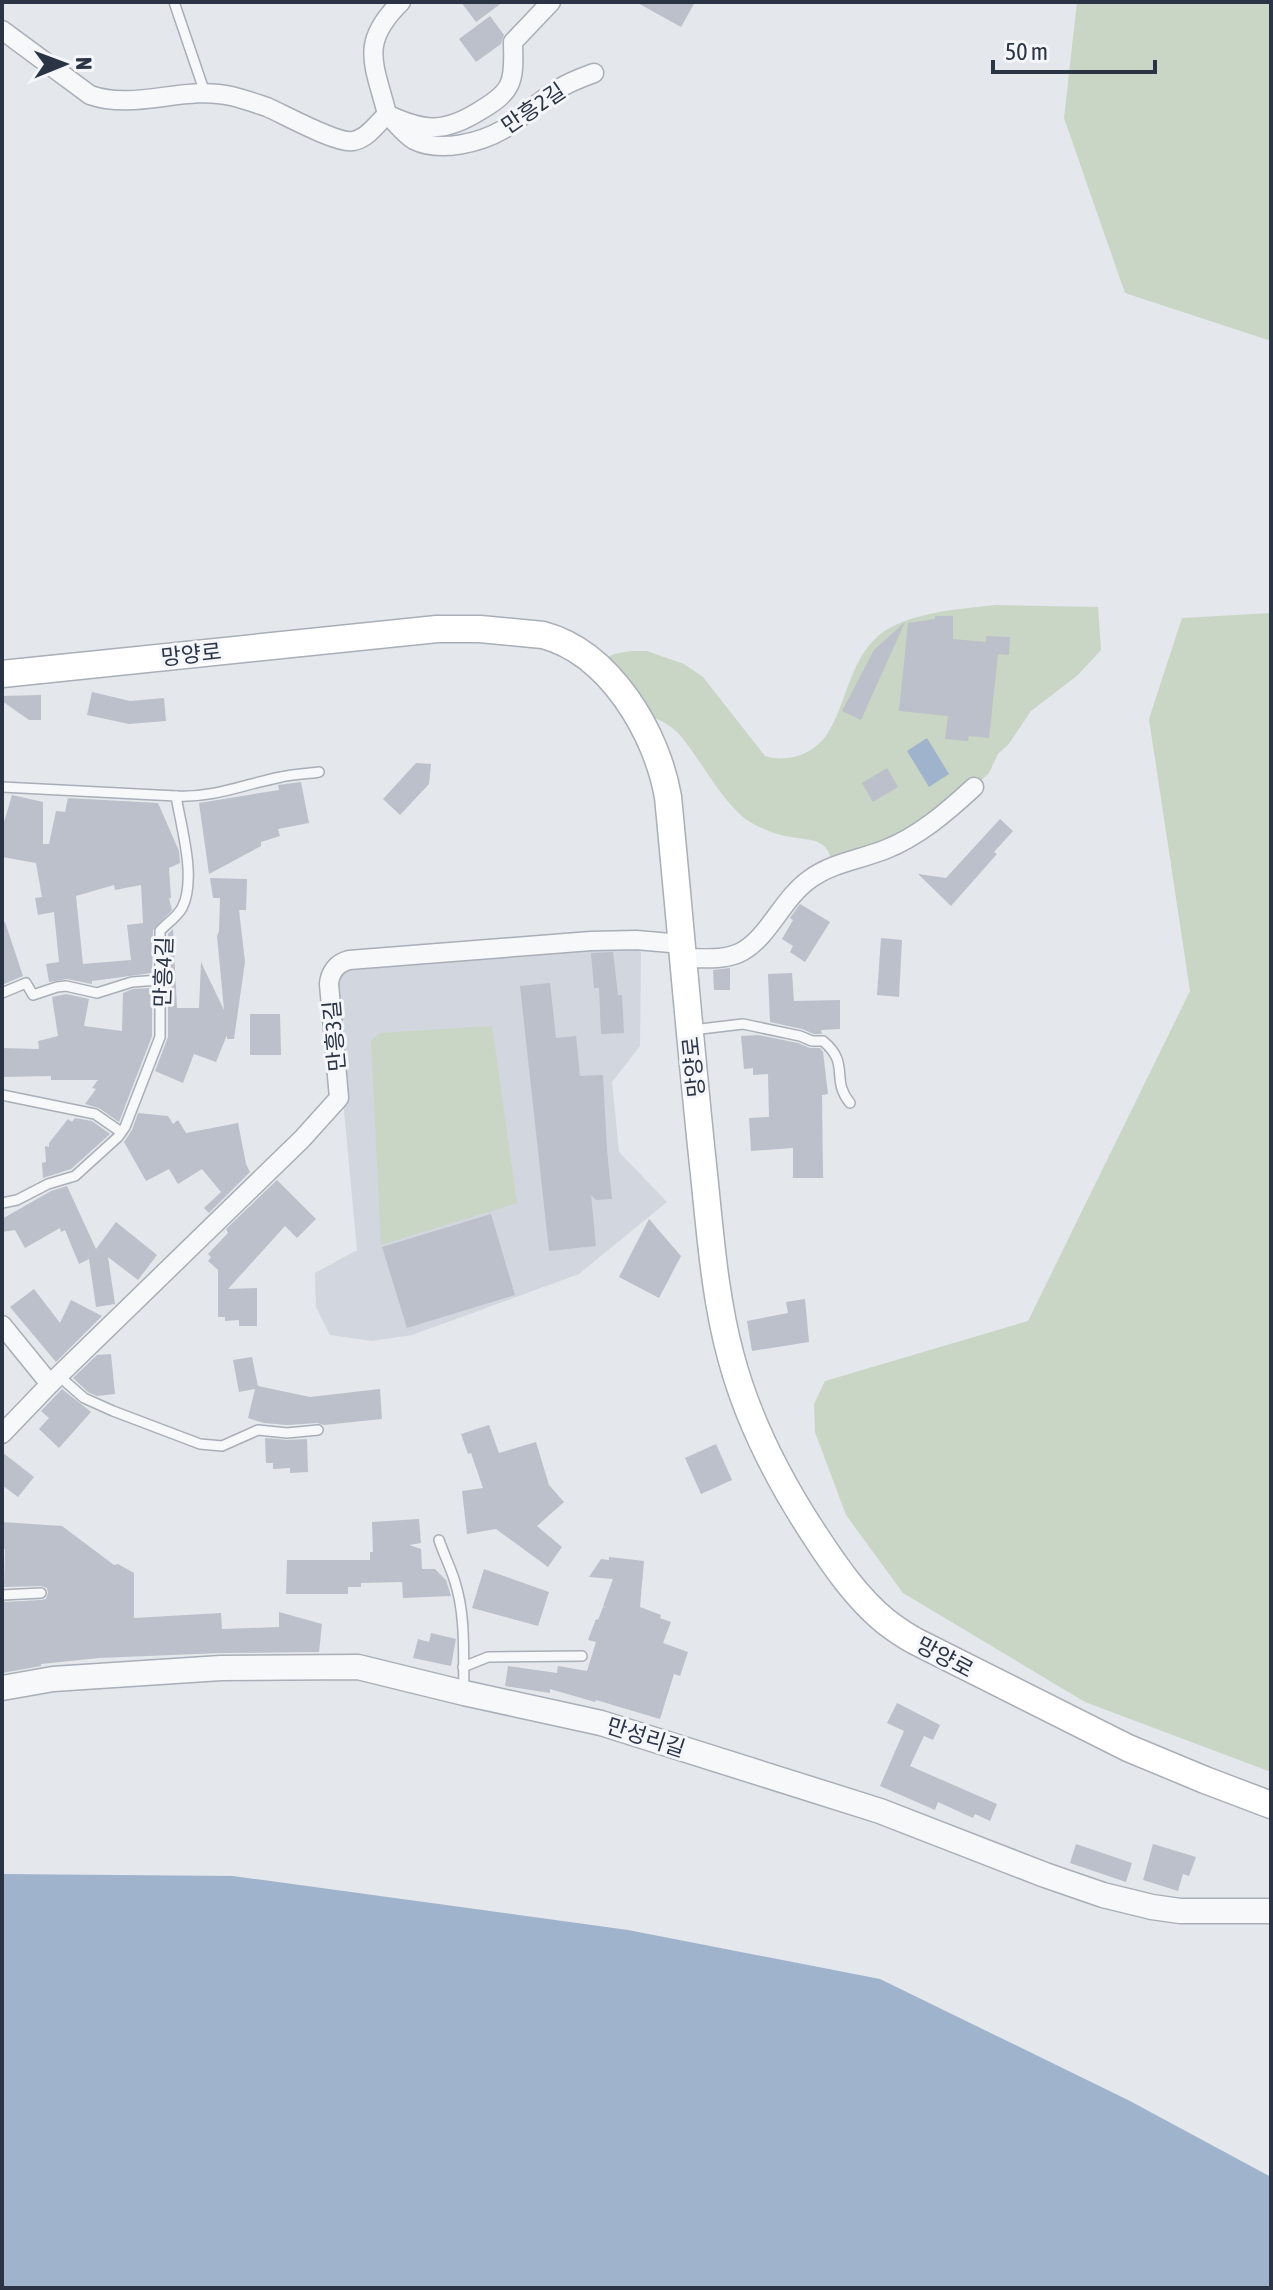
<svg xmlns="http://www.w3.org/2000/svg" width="1273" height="2290" font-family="'Asap Condensed','Noto Sans KR',sans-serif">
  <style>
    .built { fill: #d2d6de }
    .green { fill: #c9d6c5 }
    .water { fill: #9fb4cc }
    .building { fill: #bbc0ca; fill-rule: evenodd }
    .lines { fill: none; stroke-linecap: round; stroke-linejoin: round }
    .service-casing { stroke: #a9aeb7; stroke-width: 12 }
    .minor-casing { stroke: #a9aeb7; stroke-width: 21 }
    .tertiary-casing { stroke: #a9aeb7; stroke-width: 27 }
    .secondary-casing { stroke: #a9aeb7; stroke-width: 29 }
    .service { stroke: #f7f8fa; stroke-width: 9 }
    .minor { stroke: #f7f8fa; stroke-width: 18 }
    .tertiary { stroke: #f7f8fa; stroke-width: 24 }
    .secondary { stroke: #fff; stroke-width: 26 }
    .labels { text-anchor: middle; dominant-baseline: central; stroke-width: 6; stroke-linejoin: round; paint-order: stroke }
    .street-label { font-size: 22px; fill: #2b3445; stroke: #f4f6f9 }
  </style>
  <rect width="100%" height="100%" fill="#e4e7ec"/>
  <polygon class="built" points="628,945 641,952 640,1046 612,1082 619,1152 667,1202 579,1274 412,1335 372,1341 330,1335 316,1307 315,1273 357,1250 332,981 344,965"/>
  <g class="green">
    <polygon points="1077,2 1271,2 1271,341 1125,293 1064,118"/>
    <path d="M996 605 1098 607 1101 650 1078 675 1031 711 1008 745 998 754 989 773 947 811 833 865C827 838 814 841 791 837 777 835 762 829 750 822 724 806 700 758 679 734 665 720 654 717 635 714L595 663 614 654 631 651H647L684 664 703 677 765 756C786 763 812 755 826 736 846 706 849 662 877 637 905 612 960 609 996 605Z"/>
    <polygon points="1271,613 1271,1772 1085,1702 903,1593 846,1515 815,1432 814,1404 825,1381 1028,1321 1190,991 1149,719 1182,618"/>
    <polygon points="492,1026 517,1203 381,1245 371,1041 380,1033"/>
  </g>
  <g class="water">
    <polygon points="927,738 949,774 929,787 907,751"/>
    <polygon points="2,1874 233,1876 628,1930 880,1979 1130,2101 1271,2177 1271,2288 2,2288"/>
  </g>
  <g class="building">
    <polygon points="461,2 503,2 476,22"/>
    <polygon points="636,2 695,2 681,27"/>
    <polygon points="490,16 504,35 501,44 476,62 459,39"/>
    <polygon points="935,616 953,616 953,639 986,642 986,636 1010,637 1009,655 998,654 989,738 969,736 968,741 945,739 948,716 899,711 908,623 935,619"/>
    <polygon points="905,622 861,720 842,711 874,650"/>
    <polygon points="92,692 130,701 164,698 166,721 129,724 87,715"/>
    <polygon points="41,695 41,720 29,720 2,701 2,696"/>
    <polygon points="416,763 431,764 429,784 400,815 383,799"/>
    <polygon points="887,768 898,787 873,802 862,783"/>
    <polygon points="301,782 309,823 278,829 280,836 261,842 261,846 209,874 199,803 279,790 278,785"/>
    <path d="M12 795 43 802V844H49L56 811 65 812 68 798 158 803 179 851 180 863 169 868 171 898H169L172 910 153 930 152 973 92 981V984L67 979 49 982 46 964 59 962 54 912 38 915 35 898 42 897 36 863 2 857V829ZM114 885 115 890 141 885 143 923 127 925 131 960 83 964 76 896Z"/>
    <polygon points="1000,819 1013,831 994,852 997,854 951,906 918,874 946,878"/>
    <polygon points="210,878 247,879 246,910 239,910 245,962 234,1039 227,1039 227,1035 216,1062 194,1054 183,1083 155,1071 168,1037 168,934 173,929 177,1008 199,1008 201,962 224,1010 217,936 219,931 220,898 213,898"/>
    <polygon points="800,904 830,922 805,962 790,952 793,946 782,939 793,920 790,918"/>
    <polygon points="5,922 23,976 2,985 2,923"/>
    <polygon points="881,938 902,940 899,997 877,995"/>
    <polygon points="613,952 618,995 622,995 624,1033 601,1034 599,988 594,988 591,953"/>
    <polygon points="730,968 730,990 714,990 713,970"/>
    <polygon points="792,973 794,1001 840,1000 840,1029 821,1030 822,1034 814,1034 802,1029 770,1022 768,974"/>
    <polygon points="550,983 556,1038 576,1036 580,1076 603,1075 607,1150 612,1199 596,1200 591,1195 596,1246 549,1251 520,986"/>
    <polygon points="152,988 152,1036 119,1122 99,1108 85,1104 96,1089 92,1088 98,1080 51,1080 51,1076 2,1077 2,1048 39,1049 38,1041 58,1036 52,997 66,994 89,999 84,1026 122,1031 123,993 133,989"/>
    <polygon points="250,1014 280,1014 281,1055 250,1055"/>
    <polygon points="758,1035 798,1043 810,1048 820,1048 823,1052 828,1094 822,1095 823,1178 793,1178 793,1148 751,1151 749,1118 769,1117 768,1074 753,1075 753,1068 744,1069 741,1036"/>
    <polygon points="138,1113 168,1116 173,1124 178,1120 186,1133 238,1123 246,1164 250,1172 209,1213 204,1208 221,1192 202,1169 178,1184 169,1169 146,1181 124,1142 132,1130"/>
    <polygon points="75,1118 92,1121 110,1134 71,1169 43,1178 42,1163 46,1162 45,1146 49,1147 49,1143 68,1119 72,1122"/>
    <polygon points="277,1180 316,1219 297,1238 285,1226 228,1289 257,1288 257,1326 239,1326 239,1320 225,1321 225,1317 218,1317 218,1270 208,1261 211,1257 208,1254 228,1233 226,1229"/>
    <polygon points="67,1186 96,1249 116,1222 157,1255 138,1280 108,1257 115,1304 96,1307 89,1259 79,1264 65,1230 61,1232 60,1228 25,1248 15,1230 2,1232 2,1219 51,1191"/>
    <polygon points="491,1214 515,1295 407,1328 382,1247"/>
    <polygon points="649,1219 681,1256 659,1298 619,1277"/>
    <polygon points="34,1289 60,1323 71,1300 102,1316 56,1362 10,1307"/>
    <polygon points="805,1299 809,1342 752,1351 747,1321 788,1313 786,1302"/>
    <polygon points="111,1354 115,1394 97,1396 88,1392 73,1378 97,1355"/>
    <polygon points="252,1357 258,1386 310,1397 380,1389 382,1419 324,1425 317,1423 287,1425 264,1423 248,1418 255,1389 239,1392 233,1360"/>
    <polygon points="62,1389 91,1412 59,1448 39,1429 49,1418 41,1411"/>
    <polygon points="489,1425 499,1453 536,1442 549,1485 564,1502 537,1526 562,1547 548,1567 496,1529 467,1534 462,1491 483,1488 471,1453 468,1454 461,1434"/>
    <polygon points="265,1438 287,1440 307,1439 308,1472 290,1473 290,1468 273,1469 273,1463 266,1463"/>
    <polygon points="716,1444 732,1480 701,1494 685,1458"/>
    <polygon points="2,1452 34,1477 18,1497 2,1485"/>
    <polygon points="419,1519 421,1543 409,1545 421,1549 422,1569 435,1569 446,1580 451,1596 403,1598 402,1582 361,1583 361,1587 348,1587 348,1594 286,1594 287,1560 370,1560 370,1552 373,1552 372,1522"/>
    <polygon points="2,1522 62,1526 114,1565 118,1564 134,1573 134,1618 221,1613 222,1629 279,1627 279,1612 322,1624 319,1652 220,1653 99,1658 41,1664 41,1666 2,1673 3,1602 41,1600 46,1599 48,1593 47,1588 41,1586 4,1587 5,1549 2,1549"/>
    <polygon points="609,1557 644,1561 640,1607 661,1615 660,1618 671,1622 663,1643 688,1652 680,1676 674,1674 660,1719 596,1700 595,1702 550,1689 550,1693 505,1686 508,1666 557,1673 558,1666 587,1671 596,1642 588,1640 596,1619 598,1620 603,1607 606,1608 603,1606 613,1579 589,1577 601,1559 609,1560"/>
    <polygon points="484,1569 549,1592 538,1626 472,1608"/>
    <polygon points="431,1633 456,1639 451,1666 413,1658 418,1639 429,1642"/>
    <polygon points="897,1703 940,1725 933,1740 924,1736 910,1766 997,1804 990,1821 975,1814 973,1818 938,1802 935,1810 880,1786 904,1731 887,1723"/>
    <polygon points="1076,1844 1132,1863 1126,1882 1070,1863"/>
    <polygon points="1153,1844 1196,1857 1189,1876 1183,1874 1178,1891 1143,1880"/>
  </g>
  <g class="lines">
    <g class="service-casing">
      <g id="service">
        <polyline points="174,2 205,93"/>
        <path d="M2 787 176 796C181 827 197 879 182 908 177 917 166 924 160 931V1037L125 1127 118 1137 75 1176 48 1184 17 1200 2 1203"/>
        <path d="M176 796C214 798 245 784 281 777 294 774 307 774 319 772"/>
        <polyline points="2,993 26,983 33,995 57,987 66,986 97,993 132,982 160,980"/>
        <path d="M692 1030 743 1024 800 1036 812 1041H823C851 1064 830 1079 850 1103"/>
        <polyline points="2,1095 95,1114 121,1132"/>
        <polyline points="59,1376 84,1398 113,1411 200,1444 222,1446 258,1430 287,1433 318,1430"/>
        <path d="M439 1540C444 1555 451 1568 455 1582 466 1617 463 1653 464 1690"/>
        <polyline points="2,1595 41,1593"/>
        <polyline points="463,1667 488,1657 582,1656"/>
      </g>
    </g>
    <g class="minor-casing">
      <g id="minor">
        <path d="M401 2C359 43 374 63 387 114 424 132 445 133 481 110 491 104 504 96 509 85 515 73 513 55 513 42L551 2"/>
        <path d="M2 30 90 95C136 111 184 85 231 96 244 99 255 103 267 107 285 115 337 144 353 141 367 139 378 123 387 114 395 122 404 134 414 140 440 153 480 143 504 129 522 118 537 103 555 91 567 83 580 78 594 73"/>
        <path d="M683 958C702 958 726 961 743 951 769 936 783 898 810 879 832 863 858 860 884 850 918 837 947 812 974 787"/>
        <polyline points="2,1325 50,1384 2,1434"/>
        <path d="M50 1384 302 1139 339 1098 329 984C330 972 337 963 349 960L591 941 636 940 682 944"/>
      </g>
    </g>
    <g class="tertiary-casing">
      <polyline id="tertiary" points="2,1688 53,1679 221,1668 358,1667 464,1693 601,1723 880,1811 1045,1875 1103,1895 1152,1907 1180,1911 1271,1911"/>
    </g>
    <g class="secondary-casing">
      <path id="secondary" d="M2 674 437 629H480L543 635C610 653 657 733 668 797 680 920 690 1042 703 1165 710 1229 714 1295 731 1357 748 1421 779 1481 816 1537 835 1566 857 1598 885 1621 894 1628 904 1635 915 1641L1128 1748 1205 1780 1271 1805"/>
    </g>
    <use href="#service" class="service"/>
    <use href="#minor" class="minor"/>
    <use href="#tertiary" class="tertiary"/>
    <use href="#secondary" class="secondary"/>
  </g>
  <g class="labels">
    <g class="street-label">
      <text transform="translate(533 108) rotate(-34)">만흥2길</text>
      <text transform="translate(191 654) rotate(-6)">망양로</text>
      <text transform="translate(163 972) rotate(-88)">만흥4길</text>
      <text transform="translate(334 1036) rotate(-95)">만흥3길</text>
      <text transform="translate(693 1067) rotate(-96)">망양로</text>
      <text transform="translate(945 1657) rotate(28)">망양로</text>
      <text transform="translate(646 1737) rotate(18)">만성리길</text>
    </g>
  </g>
  <rect width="1273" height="2290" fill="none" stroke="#2b3445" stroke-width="8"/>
  <g transform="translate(64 64) rotate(89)" stroke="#f4f6f9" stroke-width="6" paint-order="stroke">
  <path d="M0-6L14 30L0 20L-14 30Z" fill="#2b3445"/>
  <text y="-12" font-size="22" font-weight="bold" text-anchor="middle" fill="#2b3445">N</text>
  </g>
  <path d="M993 60v12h162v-12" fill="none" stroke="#2b3445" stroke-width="4"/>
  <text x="1005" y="60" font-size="24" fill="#2b3445" stroke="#f4f6f9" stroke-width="6" paint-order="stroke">50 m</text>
</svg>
